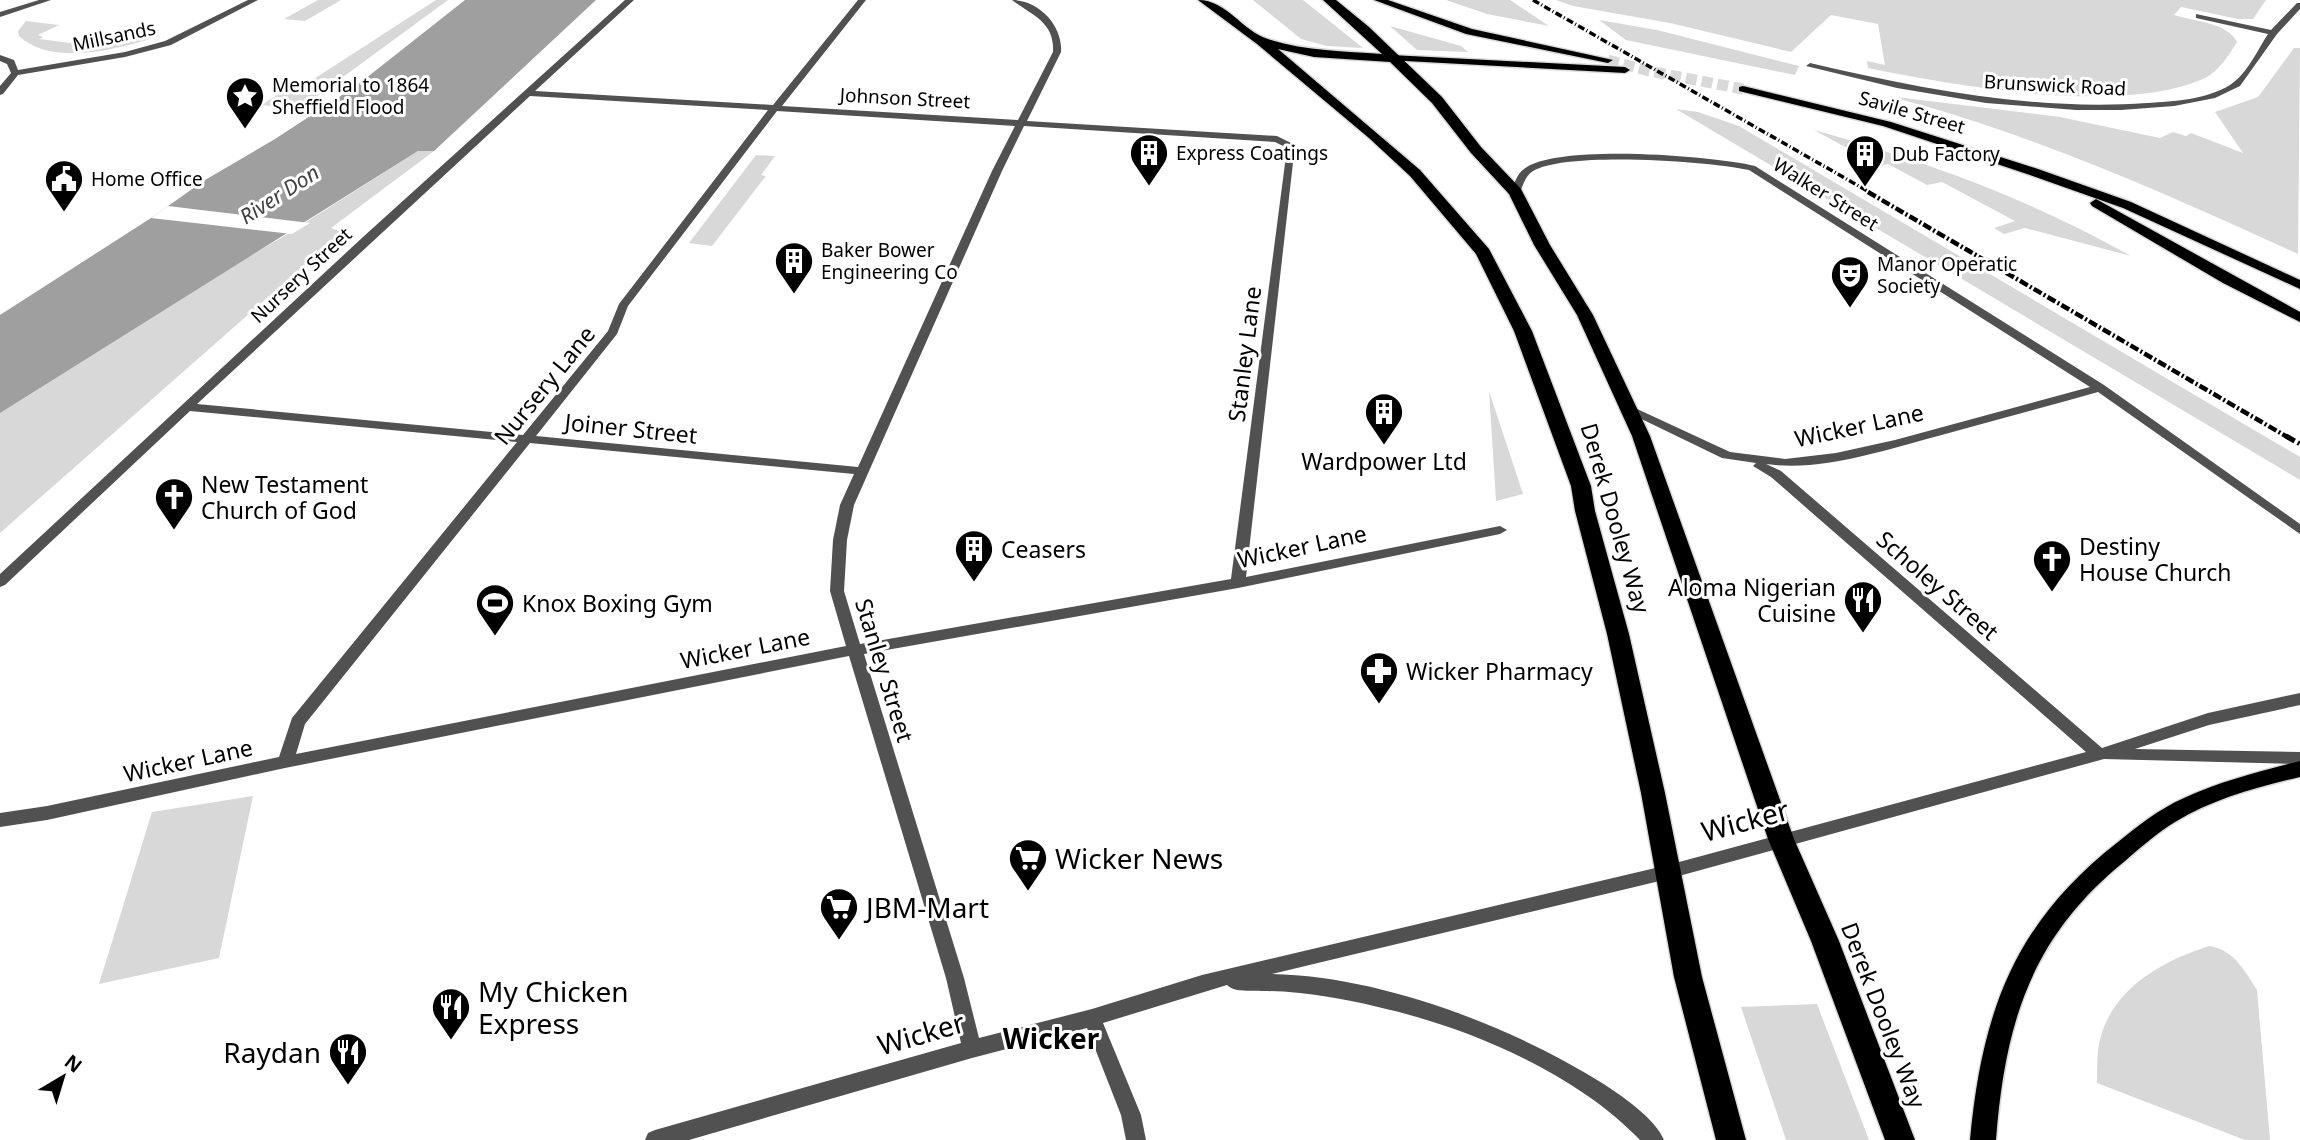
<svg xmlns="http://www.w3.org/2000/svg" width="2300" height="1140" font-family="'Noto Sans',sans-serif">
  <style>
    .green { fill: #d8d8d8 }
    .water { fill: #9f9f9f }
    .pier { fill: #fff }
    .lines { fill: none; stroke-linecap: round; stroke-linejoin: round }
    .primary-tunnel { stroke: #d9d9d9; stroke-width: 11; stroke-dasharray: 11 5; stroke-linecap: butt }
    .primary-casing { stroke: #dbdbdb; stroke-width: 3 }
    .highway-casing { stroke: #dbdbdb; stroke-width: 3 }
    .street { fill: #515151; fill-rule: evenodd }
    .primary { fill: #000; fill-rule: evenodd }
    .highway { fill: #000; fill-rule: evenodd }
    .rail-far2 { stroke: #000; stroke-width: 3.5; stroke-dasharray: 7 2.5 1 2.5; stroke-linecap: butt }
    .rail-far1 { stroke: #000; stroke-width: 4.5; stroke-dasharray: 9 2.5 2 2.5; stroke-linecap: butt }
    .rail { stroke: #000; stroke-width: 5; stroke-dasharray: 10 3.5 2 3.5; stroke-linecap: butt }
    .labels { text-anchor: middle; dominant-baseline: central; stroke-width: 6; stroke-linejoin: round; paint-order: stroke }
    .far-street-label { font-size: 19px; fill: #000; stroke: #fff }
    .far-poi-label { font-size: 19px; fill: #000; stroke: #fff; text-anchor: start }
    .far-water-label { font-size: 21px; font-style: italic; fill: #404040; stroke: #fff }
    .street-label { font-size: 23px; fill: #000; stroke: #fff }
    .poi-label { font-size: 23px; fill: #000; stroke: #fff; text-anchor: start }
    .near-street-label { font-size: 28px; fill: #000; stroke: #fff }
    .near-poi-label { font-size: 28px; fill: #000; stroke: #fff; text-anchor: start }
    .near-neighbourhood-label { font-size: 28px; font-weight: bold; fill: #000; stroke: #fff }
  </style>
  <rect width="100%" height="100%" fill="#fff"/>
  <g class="green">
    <polygon points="318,0 341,0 305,21 284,19"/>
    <polygon points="436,0 448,0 298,110 262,105 292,85 303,86"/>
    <polygon points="1253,0 1303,0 1363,48 1327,46 1301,39"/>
    <polygon points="1446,0 1510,0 1549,26 1487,14"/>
    <path d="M1556 0H2266L2253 19H2238L2181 7 2174 15C2192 21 2227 22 2237 42 2229 55 2219 71 2205 78 2122 116 1957 86 1868 68L1867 61 1885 65 1878 24 1831 15 1791 52 1670 23 1573 6Z"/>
    <polygon points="1599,20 1657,30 1799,66 1795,75 1626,40"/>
    <path d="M26 21 59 25 38 35 43 37 40 39 77 44 84 40 104 42 119 35 150 39C113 50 51 66 19 36L18 31Z"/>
    <polygon points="1390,26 1461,46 1468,52 1417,50"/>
    <path d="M2294 48H2300L2298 254C2165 193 2031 133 1888 96L2060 117 2160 138 2173 132 2186 136 2191 133 2243 153 2215 112 2258 97Z"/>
    <polygon points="1676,109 1698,112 1739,126 2300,457 2300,480"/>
    <path d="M1814 130C1925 161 2030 199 2131 256L2025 228 2004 234 1994 228 2015 221 1942 182 1927 185 1888 164 1880 166Z"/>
    <polygon points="418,151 434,151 331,228 342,232 0,533 0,400 281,238"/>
    <polygon points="756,155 775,156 761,175 766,176 712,246 689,243"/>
    <polygon points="1489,391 1523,494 1496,501"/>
    <polygon points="253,796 219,958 99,984 152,812"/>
    <path d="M2209 946C2233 949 2245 971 2257 990L2270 1140H2245L2097 1083C2097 1072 2097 1061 2098 1050 2106 992 2159 962 2209 946Z"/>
    <polygon points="1817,1004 1869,1140 1786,1140 1741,1007"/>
  </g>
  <polygon class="water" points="465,0 596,0 434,151 418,151 0,413 0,315 151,218 205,180 275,139 356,86"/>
  <polygon class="pier" points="168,206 201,210 310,223 292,234 151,218"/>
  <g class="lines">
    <polyline class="primary-tunnel" points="1608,60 1649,71 1743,89"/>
    <g class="primary-casing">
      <g id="primary">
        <polygon points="1374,0 1388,0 1472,29 1613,60 1608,63 1466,34"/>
        <polygon points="1391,55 1625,67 1630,70 1625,73 1387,60 1386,58"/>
        <polygon points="1743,86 1891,122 2038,169 2131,202 2300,280 2300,289 2123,208 2030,175 1883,126 1739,91 1739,87"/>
        <polygon points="2096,199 2300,312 2300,322 2223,283 2092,206 2090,203"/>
        <path d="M2300 761V777C2257 787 2213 799 2175 822 2157 833 2141 847 2125 861 2031 937 2005 1023 1996 1140H1970C1982 1012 2014 923 2118 842 2139 825 2159 809 2184 798 2221 781 2261 771 2300 761Z"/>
      </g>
    </g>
    <g class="highway-casing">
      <path id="highway" d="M1198 0C1227 0 1242 31 1268 39 1305 51 1344 51 1382 54L1323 0H1336L1369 27 1442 97 1481 147 1521 189 1550 245 1593 315 1650 436 1794 839 1839 941 1915 1140H1885L1811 941 1768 839 1632 436 1577 315 1534 245 1509 194 1471 153 1432 103 1390 62 1314 57 1278 49 1420 170 1489 249 1532 331 1591 486 1595 511 1629 634 1665 793 1702 977 1746 1140H1716L1674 977 1641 793 1607 634 1575 511 1571 486 1514 331 1476 254 1410 176 1369 138 1257 44Z"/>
    </g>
    <g class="street">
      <polygon points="39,0 51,0 0,17 0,12"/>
      <polygon points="248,0 258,0 171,45 125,57 18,75 3,94 0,95 0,86 11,73 7,64 0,61 0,55 14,60 18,70 125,52 165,41"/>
      <path d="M625 0H634L535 91 773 105 858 0H866L782 106 1018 120 1053 52C1055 22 1032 15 1012 0 1039 0 1063 26 1061 52L1027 121 1277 136 1295 145 1246 577 1500 526 1507 530 1500 534 1238 588 864 654 964 978 979 1038 1092 1009 1202 975 1668 865 2086 752 1771 477 1753 466 1756 463 1722 458 1625 411 1627 408H1635L1730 452 1785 459 1836 453 1895 440 2090 387 1749 170C1711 161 1565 151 1533 171 1525 176 1523 186 1519 194H1513L1511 192C1514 184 1517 174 1524 169 1556 143 1715 156 1755 166L2104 385 2300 524V534L2098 392C2045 407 1992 421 1938 436 1884 450 1822 472 1766 464L1781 471 2102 748 2208 713 2300 693V705L2209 725 2135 749 2300 752V764L2104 759 1668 879 1272 974C1380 976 1511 1026 1602 1083 1622 1096 1655 1118 1664 1140H1640C1576 1073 1468 1027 1378 1007 1340 998 1301 991 1262 991 1251 990 1235 993 1227 985L1103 1023 1141 1115 1146 1140H1126L1121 1115 1087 1028 972 1058 689 1140H645L648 1133 655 1130 961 1043 946 978 849 656 285 768 47 820 0 827V813L47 806 279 757 292 718 517 442 190 411 5 585 0 587V574L363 237ZM530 96 768 110 619 304 608 331 523 435 197 404ZM777 111 1015 126 992 171 858 467 536 436 617 334 628 306ZM1024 126 1275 142 1287 148 1231 579 860 644 844 591 847 540 854 505 1002 171ZM530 443 854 474 840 505 833 540 830 591 846 646 296 754 305 724Z"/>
      <path d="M2297 3H2300V9L2277 34 2240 86 2215 98 2174 106 2121 110H2076L1986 103 1897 88 1806 66 1810 63C1921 89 2033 111 2147 103 2175 101 2205 100 2230 85 2247 74 2257 51 2268 34L2196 18V14L2271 30Z"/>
    </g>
    <use href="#primary" class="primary"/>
    <use href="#highway" class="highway"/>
    <polyline class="rail-far2" points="1533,0 1871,193"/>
    <polyline class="rail-far1" points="1868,192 2289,438"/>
    <polyline class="rail" points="2286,436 2300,444"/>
  </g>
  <defs>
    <g id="sight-pin" transform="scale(2.0125)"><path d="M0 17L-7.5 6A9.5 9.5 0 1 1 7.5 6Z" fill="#000" stroke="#fff"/><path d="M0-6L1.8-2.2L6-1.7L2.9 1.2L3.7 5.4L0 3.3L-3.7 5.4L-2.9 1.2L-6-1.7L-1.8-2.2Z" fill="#fff"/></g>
    <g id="building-pin" transform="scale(2.0125)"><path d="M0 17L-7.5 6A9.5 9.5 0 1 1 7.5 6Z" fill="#000" stroke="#fff"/><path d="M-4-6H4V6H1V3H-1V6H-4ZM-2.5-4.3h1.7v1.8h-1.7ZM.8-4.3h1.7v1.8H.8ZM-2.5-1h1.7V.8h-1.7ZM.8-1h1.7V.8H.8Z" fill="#fff"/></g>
    <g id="civic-pin" transform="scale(2.0125)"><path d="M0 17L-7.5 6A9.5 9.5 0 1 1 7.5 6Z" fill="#000" stroke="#fff"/><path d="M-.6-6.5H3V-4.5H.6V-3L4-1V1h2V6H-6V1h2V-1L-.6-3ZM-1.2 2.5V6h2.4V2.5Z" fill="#fff"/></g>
    <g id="theatre-pin" transform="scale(2.0125)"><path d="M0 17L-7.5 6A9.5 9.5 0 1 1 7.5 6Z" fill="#000" stroke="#fff"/><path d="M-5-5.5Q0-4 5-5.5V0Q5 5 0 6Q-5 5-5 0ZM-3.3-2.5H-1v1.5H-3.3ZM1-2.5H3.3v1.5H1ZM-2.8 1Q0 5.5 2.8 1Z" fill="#fff"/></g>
    <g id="church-pin" transform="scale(2.0125)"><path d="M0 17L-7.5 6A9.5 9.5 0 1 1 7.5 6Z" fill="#000" stroke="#fff"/><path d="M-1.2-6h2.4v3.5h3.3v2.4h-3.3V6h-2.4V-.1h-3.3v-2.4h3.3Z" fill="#fff"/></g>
    <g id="restaurant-pin" transform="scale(2.0125)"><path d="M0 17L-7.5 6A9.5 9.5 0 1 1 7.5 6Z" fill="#000" stroke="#fff"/><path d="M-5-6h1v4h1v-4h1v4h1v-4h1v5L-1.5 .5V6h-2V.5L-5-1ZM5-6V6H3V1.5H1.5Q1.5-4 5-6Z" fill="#fff"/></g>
    <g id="stadium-pin" transform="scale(2.0125)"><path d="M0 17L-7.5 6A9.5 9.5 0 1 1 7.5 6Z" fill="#000" stroke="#fff"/><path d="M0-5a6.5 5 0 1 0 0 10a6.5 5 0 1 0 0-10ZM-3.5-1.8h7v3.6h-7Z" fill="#fff"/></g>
    <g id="pharmacy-pin" transform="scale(2.0125)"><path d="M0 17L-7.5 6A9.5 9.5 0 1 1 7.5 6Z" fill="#000" stroke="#fff"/><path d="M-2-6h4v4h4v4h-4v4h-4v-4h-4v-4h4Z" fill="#fff"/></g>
    <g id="supermarket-pin" transform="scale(2.0125)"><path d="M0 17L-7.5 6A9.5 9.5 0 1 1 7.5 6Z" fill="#000" stroke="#fff"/><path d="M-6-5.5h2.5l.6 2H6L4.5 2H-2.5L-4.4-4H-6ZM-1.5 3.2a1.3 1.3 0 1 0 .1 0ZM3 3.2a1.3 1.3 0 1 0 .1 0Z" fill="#fff"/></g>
  </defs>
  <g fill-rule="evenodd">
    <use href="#sight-pin" x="245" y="96"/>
    <use href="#building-pin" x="1149" y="153"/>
    <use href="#building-pin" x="1865" y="154"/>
    <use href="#civic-pin" x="64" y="179"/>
    <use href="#building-pin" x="794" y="261"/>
    <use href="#theatre-pin" x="1850" y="275"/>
    <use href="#building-pin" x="1384" y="412"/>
    <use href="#church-pin" x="174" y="497"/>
    <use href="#building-pin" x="974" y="549"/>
    <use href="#church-pin" x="2052" y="559"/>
    <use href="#restaurant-pin" x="1863" y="600"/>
    <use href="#stadium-pin" x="495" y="603"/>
    <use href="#pharmacy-pin" x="1379" y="671"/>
    <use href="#supermarket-pin" x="1028" y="858"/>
    <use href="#supermarket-pin" x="839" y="907"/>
    <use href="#restaurant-pin" x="451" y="1007"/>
    <use href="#restaurant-pin" x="348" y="1052"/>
  </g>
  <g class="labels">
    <g class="far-street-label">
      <text transform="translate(114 36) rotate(-12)">Millsands</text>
      <text transform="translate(2055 85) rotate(3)">Brunswick Road</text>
      <text transform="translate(905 98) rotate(3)">Johnson Street</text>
      <text transform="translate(1912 112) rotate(16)">Savile Street</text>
      <text transform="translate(1826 194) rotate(32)">Walker Street</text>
      <text transform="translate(301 275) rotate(-43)">Nursery Street</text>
    </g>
    <g class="far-poi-label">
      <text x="272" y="85">Memorial to 1864<tspan x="272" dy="22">Sheffield Flood</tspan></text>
      <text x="1176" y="153">Express Coatings</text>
      <text x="1892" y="154">Dub Factory</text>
      <text x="91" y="179">Home Office</text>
      <text x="821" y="250">Baker Bower<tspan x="821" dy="22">Engineering Co</tspan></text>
      <text x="1877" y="264">Manor Operatic<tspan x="1877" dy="22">Society</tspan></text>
    </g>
    <g class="far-water-label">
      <text transform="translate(279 194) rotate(-33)">River Don</text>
    </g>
    <g class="street-label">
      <text transform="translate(1244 354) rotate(-83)">Stanley Lane</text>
      <text transform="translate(544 385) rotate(-51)">Nursery Lane</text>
      <text transform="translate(1859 425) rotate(-12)">Wicker Lane</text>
      <text transform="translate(631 428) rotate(6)">Joiner Street</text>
      <text transform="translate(1616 518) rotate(74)">Derek Dooley Way</text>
      <text transform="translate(1302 546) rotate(-12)">Wicker Lane</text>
      <text transform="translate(1938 585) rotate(41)">Scholey Street</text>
      <text transform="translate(745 648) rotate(-11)">Wicker Lane</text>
      <text transform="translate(885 670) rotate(73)">Stanley Street</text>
      <text transform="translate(188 760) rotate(-12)">Wicker Lane</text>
      <text transform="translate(1884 1015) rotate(69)">Derek Dooley Way</text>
    </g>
    <g class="poi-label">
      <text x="1384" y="461" text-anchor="middle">Wardpower Ltd</text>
      <text x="201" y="484">New Testament<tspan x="201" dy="26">Church of God</tspan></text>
      <text x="2079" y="546">Destiny<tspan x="2079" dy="26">House Church</tspan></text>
      <text x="1001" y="549">Ceasers</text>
      <text x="1836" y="587" text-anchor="end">Aloma Nigerian<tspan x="1836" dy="26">Cuisine</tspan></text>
      <text x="522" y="603">Knox Boxing Gym</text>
      <text x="1406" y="671">Wicker Pharmacy</text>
    </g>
    <g class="near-street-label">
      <text transform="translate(1745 820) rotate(-15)">Wicker</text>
      <text transform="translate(921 1033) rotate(-16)">Wicker</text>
    </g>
    <g class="near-poi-label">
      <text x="1055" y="858">Wicker News</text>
      <text x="866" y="907">JBM-Mart</text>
      <text x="478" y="991">My Chicken<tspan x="478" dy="32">Express</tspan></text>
      <text x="321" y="1052" text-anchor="end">Raydan</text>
    </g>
    <g class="near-neighbourhood-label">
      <text x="1051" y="1038">Wicker</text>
    </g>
  </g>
  <g transform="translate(63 1077) rotate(38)" stroke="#ffffff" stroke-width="5" paint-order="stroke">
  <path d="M0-5L12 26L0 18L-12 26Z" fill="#000000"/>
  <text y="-10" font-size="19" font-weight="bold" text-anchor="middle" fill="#000000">N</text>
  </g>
</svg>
